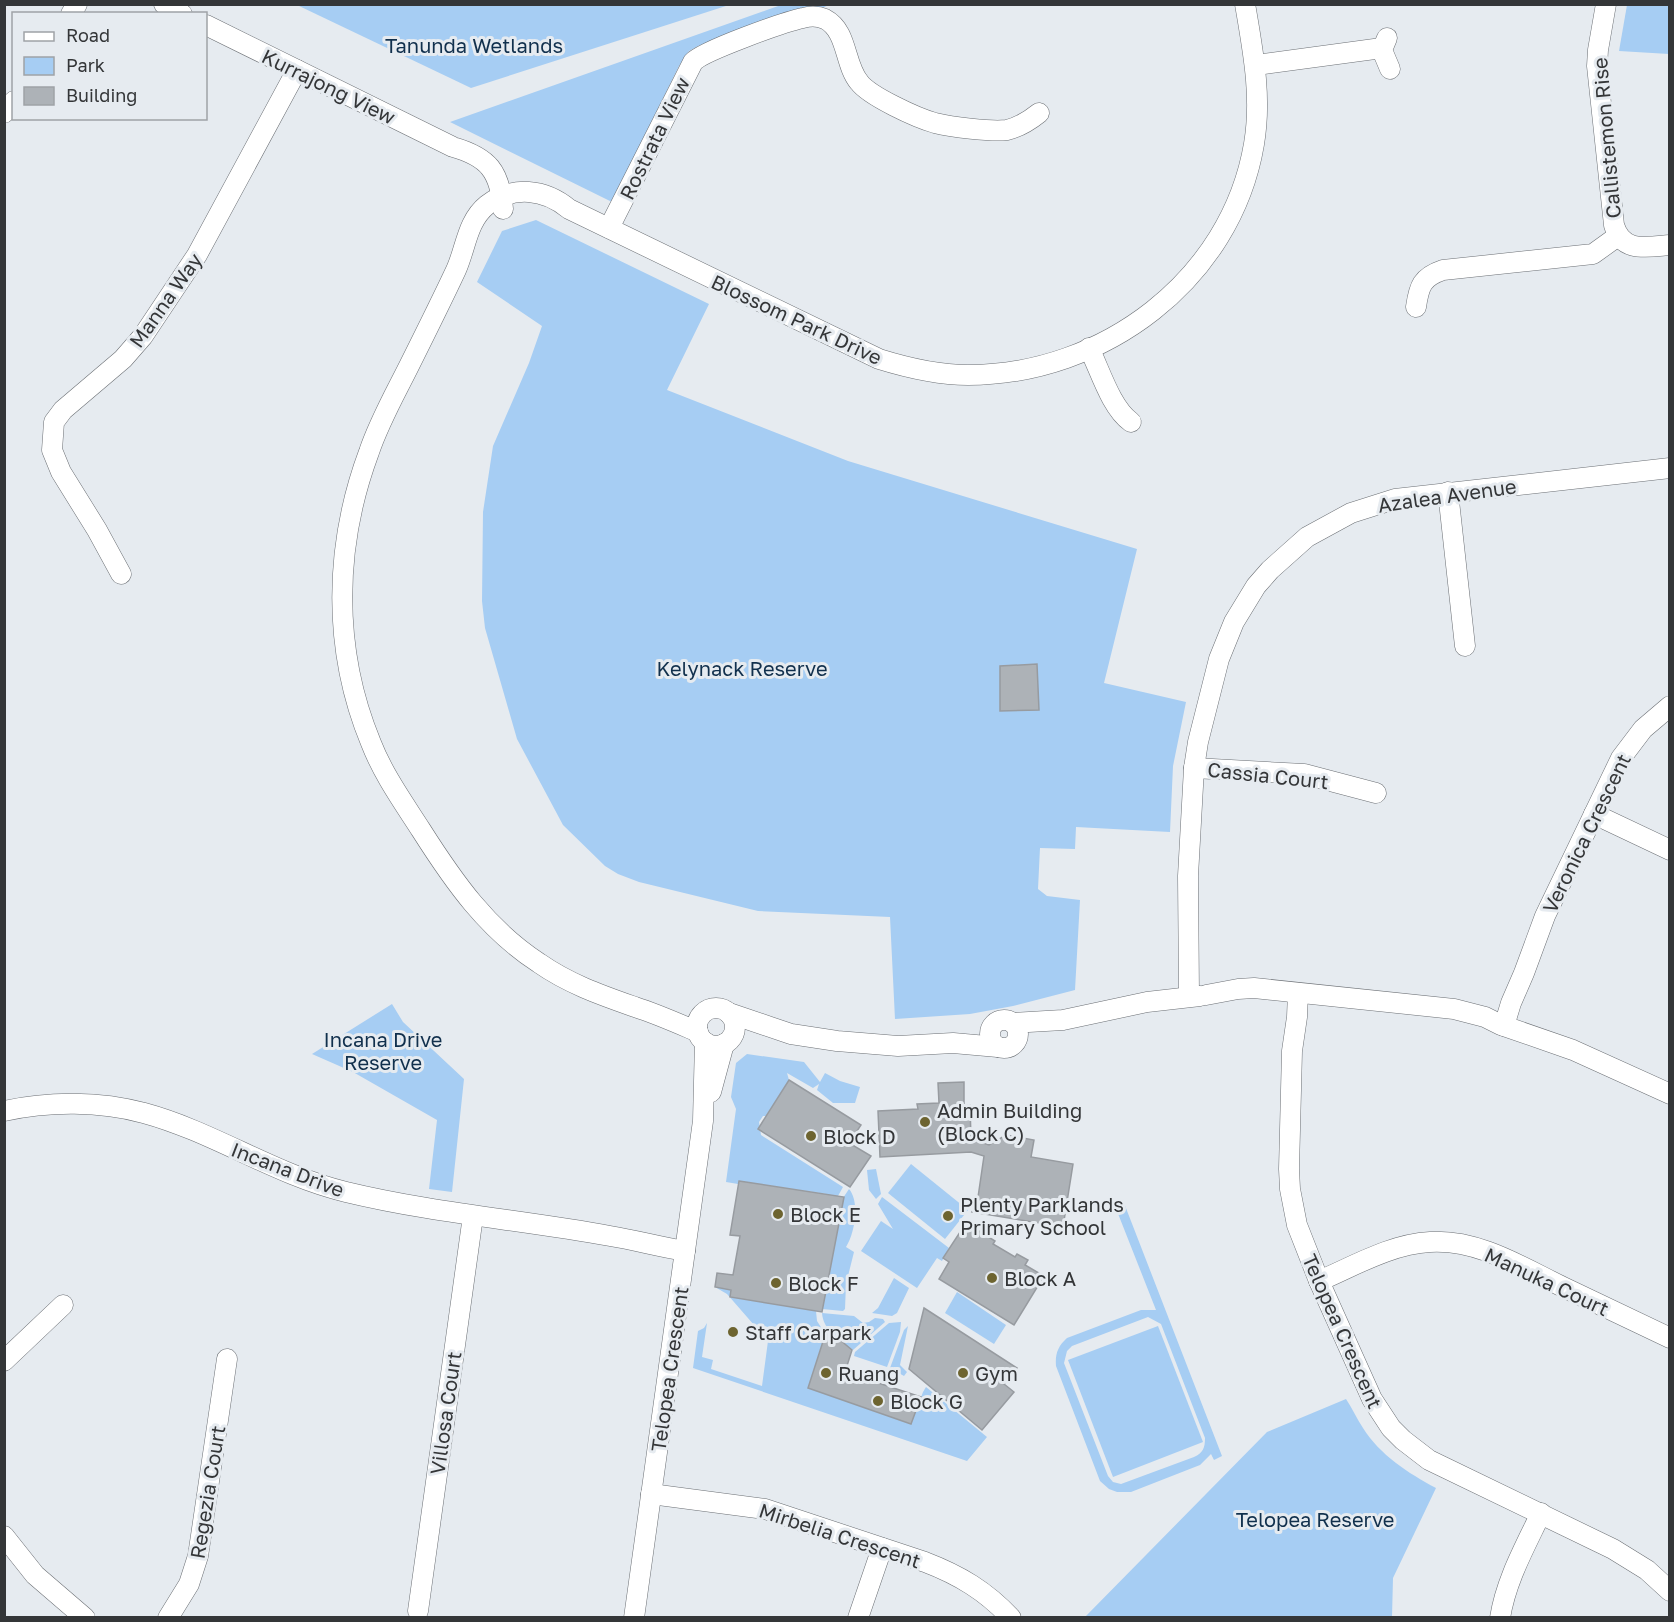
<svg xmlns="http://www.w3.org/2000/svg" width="1674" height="1622" font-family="'Golos Text',sans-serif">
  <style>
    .green { fill: #a6cdf3; fill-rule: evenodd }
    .building { fill: #adb2b7; stroke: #979ba0; stroke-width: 1.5 }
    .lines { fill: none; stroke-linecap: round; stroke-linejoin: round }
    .minor-casing { stroke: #6b6f74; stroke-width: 21 }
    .minor { stroke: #fff; stroke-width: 20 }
    .poi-dot { fill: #6d6430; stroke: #e6ebf0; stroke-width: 2 }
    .labels { text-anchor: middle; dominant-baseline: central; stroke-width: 6; stroke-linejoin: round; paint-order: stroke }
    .park-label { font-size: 20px; fill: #11304d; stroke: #e6ebf0 }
    .street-label { font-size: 20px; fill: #343638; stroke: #e6ebf0 }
    .poi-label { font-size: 20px; fill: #343638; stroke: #e6ebf0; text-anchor: start }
  </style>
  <rect width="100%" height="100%" fill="#e6ebf0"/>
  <g class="green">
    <polygon points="297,5 729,5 471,88"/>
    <polygon points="781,5 829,5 822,8 803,9 698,46 689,51 679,66 612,202 450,122"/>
    <polygon points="1627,5 1669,5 1669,54 1619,51"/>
    <polygon points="536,220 709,304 667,390 848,461 1137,549 1104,683 1186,702 1173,766 1170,832 1076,827 1075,849 1040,848 1038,889 1047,896 1080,900 1075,990 1013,1006 970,1014 895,1019 890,917 758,911 639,882 618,874 605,866 563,825 517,739 485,628 482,601 483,512 493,446 529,363 542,326 477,282 502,231"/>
    <polygon points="392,1004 403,1022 464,1079 452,1192 429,1189 437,1120 353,1072 312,1054"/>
    <polygon points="747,1054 804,1062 820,1082 825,1073 840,1081 860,1087 855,1103 833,1103 817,1090 819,1084 813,1088 787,1073 789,1080 766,1116 763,1116 759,1122 761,1135 843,1187 838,1196 833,1219 826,1194 739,1181 738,1184 726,1182 736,1109 731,1097 736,1063"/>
    <polygon points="911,1164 968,1210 945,1239 888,1193"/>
    <polygon points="876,1169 881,1194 876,1199 869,1190 867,1170"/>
    <path d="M849 1189C860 1202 855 1233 846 1247L854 1252 846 1284 845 1309 843 1311 822 1309 843 1198Z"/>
    <polygon points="882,1197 949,1248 942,1261 937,1258 917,1288 861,1251 881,1221 893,1229 878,1204"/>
    <path d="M1124 1203 1222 1456 1214 1460 1211 1454 1200 1465 1131 1492H1117L1109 1489 1100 1481 1056 1366C1055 1354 1058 1346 1067 1338L1141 1310H1156L1115 1206ZM1148 1317 1161 1324 1205 1438C1205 1448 1203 1453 1194 1457L1121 1484 1113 1482 1108 1476 1064 1363 1067 1351 1072 1346Z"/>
    <polygon points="894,1278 909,1288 897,1313 892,1316 872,1313 878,1308"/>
    <polygon points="715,1287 731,1290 730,1297 816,1311 817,1321 828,1338 820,1350 808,1388 911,1424 923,1392 926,1387 987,1437 967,1461 693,1368 698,1331 704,1328 707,1323 702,1357 713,1360 711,1369 762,1386 768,1341 727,1294"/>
    <polygon points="957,1292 1006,1325 994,1344 945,1313"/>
    <path d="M822 1313 854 1316 863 1323 869 1322 875 1318 883 1319 885 1322 853 1350C840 1341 823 1330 822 1313Z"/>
    <polygon points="901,1322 900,1332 887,1367 854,1356 855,1352 889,1323"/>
    <polygon points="908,1326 900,1365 907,1372 904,1376 890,1368 904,1330"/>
    <polygon points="1158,1326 1203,1442 1113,1477 1068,1360"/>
    <path d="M1346 1399C1352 1408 1357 1419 1363 1428 1380 1455 1408 1473 1436 1488L1393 1578 1392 1617H1085L1267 1432Z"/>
  </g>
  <g class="building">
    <polygon points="1037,664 1039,710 1000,711 1000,666"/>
    <polygon points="789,1080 861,1125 849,1143 871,1156 850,1187 758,1129"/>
    <polygon points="964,1082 964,1106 970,1105 971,1139 989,1145 1006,1135 1034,1140 1031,1157 1073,1164 1063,1227 972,1212 977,1204 984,1156 971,1152 880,1157 878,1111 918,1109 917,1104 939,1103 938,1083"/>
    <polygon points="739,1181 844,1197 822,1312 730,1297 731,1290 715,1287 717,1273 733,1275 740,1236 730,1235"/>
    <polygon points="966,1223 995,1241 993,1244 1015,1257 1017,1254 1028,1260 1025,1265 1044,1276 1014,1325 939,1279 949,1262 943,1258"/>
    <polygon points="924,1308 1017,1368 1004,1384 1014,1392 982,1430 909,1369"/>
    <polygon points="827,1329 852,1350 845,1372 921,1397 911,1424 808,1388"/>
  </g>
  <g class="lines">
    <g class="minor-casing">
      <g id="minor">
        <polyline points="164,4 182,14"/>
        <path d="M1606 4 1598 50 1597 66 1614 225C1622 253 1646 247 1670 245"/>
        <polyline points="71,14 77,4"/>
        <path d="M206 25 453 147C488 157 500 171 503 209"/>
        <polyline points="1387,38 1382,50 1390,69"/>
        <polyline points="1256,65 1382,48"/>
        <polyline points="4,113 14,101"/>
        <path d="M609 228 693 62C703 51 784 22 803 18 810 16 818 16 825 19 848 31 844 64 859 82 869 96 917 118 935 123 951 127 991 132 1007 130 1020 127 1029 121 1039 113"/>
        <path d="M1416 307C1419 286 1422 277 1443 270L1593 254 1618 236"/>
        <path d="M1089 348C1100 370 1111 408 1131 422"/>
        <polyline points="1448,492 1465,646"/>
        <polyline points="121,574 97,530 61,472 52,450 54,422 63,410 123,359 143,336 197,255 297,70"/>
        <polyline points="1194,768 1304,774 1376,793"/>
        <polyline points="1594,814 1670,850"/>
        <polyline points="1298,993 1297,1017 1292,1051 1289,1169 1290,1189 1297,1225 1319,1281 1372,1399 1391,1428 1403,1440 1429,1460 1613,1549 1647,1570 1670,1591"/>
        <polyline points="1206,995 1238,989 1254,988 1454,1009 1485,1017 1501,1025 1573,1050 1670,1094"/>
        <polyline points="1189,996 1188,876 1194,768 1198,742 1219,659 1234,622 1256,586 1270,570 1307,537 1351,513 1395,499 1670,468"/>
        <circle cx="716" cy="1027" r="19"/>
        <polyline points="729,1013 791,1034 837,1041 898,1046 953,1043 998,1047"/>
        <circle cx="1004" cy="1034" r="14"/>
        <polyline points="1013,1023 1063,1020 1147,1002 1200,996"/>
        <polyline points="1504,1026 1511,1003 1524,973 1545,916 1621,758 1643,729 1670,706"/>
        <path d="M698 1032C677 1023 657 1014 635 1007 601 995 569 984 539 963 487 929 454 882 421 830 403 802 383 774 371 743 332 649 334 546 369 452 379 422 395 394 409 366 425 334 441 302 456 270 466 248 467 221 487 205 513 185 545 189 569 209L879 359C908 368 937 375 968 375 1103 375 1231 280 1254 144 1262 97 1253 51 1245 4"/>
        <polyline points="711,1092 724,1044"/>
        <path d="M4 1111C49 1101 100 1101 144 1113 214 1132 275 1175 346 1192 433 1213 522 1220 610 1236 635 1240 660 1247 685 1251"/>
        <path d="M1319 1281C1354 1266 1391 1244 1430 1242 1478 1239 1522 1267 1563 1287 1598 1304 1634 1321 1670 1338"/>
        <polyline points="4,1361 63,1305"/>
        <path d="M651 1494 765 1509 925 1562C959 1575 986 1591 1011 1618"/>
        <polyline points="4,1536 35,1575 85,1618"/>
        <polyline points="418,1611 473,1216"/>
        <polyline points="168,1618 189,1584 198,1556 227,1359"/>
        <polyline points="634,1618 703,1121 705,1042"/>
        <polyline points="858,1618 882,1548"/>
        <path d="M1500 1618C1506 1580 1525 1547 1541 1513"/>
      </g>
    </g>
    <use href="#minor" class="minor"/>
  </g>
  <g class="poi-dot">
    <circle cx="925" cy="1122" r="6"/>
    <circle cx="811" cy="1136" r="6"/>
    <circle cx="778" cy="1214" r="6"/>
    <circle cx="948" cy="1216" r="6"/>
    <circle cx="992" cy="1278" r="6"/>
    <circle cx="776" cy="1283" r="6"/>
    <circle cx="733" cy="1332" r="6"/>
    <circle cx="826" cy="1373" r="6"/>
    <circle cx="963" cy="1373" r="6"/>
    <circle cx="878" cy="1401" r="6"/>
  </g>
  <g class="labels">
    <g class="park-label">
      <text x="474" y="45">Tanunda Wetlands</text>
      <text x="742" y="668">Kelynack Reserve</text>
      <text x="383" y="1039">Incana Drive<tspan x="383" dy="23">Reserve</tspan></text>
      <text x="1315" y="1519">Telopea Reserve</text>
    </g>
    <g class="street-label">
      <text transform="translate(329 86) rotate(26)">Kurrajong View</text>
      <text transform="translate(654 138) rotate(-64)">Rostrata View</text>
      <text transform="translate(1606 138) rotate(-95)">Callistemon Rise</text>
      <text transform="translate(165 300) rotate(-55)">Manna Way</text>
      <text transform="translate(797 319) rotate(25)">Blossom Park Drive</text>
      <text transform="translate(1447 495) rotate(-8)">Azalea Avenue</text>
      <text transform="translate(1268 775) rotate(6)">Cassia Court</text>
      <text transform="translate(1586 833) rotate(-64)">Veronica Crescent</text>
      <text transform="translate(288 1169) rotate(21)">Incana Drive</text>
      <text transform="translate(1547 1281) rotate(25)">Manuka Court</text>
      <text transform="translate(1343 1331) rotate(66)">Telopea Crescent</text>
      <text transform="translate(669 1369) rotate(-82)">Telopea Crescent</text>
      <text transform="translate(445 1413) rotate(-82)">Villosa Court</text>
      <text transform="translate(207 1492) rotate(-81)">Regezia Court</text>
      <text transform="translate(840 1535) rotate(18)">Mirbelia Crescent</text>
    </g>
    <g class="poi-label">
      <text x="937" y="1110">Admin Building<tspan x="937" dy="23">(Block C)</tspan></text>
      <text x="823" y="1136">Block D</text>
      <text x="960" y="1204">Plenty Parklands<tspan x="960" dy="23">Primary School</tspan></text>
      <text x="790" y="1214">Block E</text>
      <text x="1004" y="1278">Block A</text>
      <text x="788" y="1283">Block F</text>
      <text x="745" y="1332">Staff Carpark</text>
      <text x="838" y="1373">Ruang</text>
      <text x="975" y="1373">Gym</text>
      <text x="890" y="1401">Block G</text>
    </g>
  </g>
  <rect width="1674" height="1622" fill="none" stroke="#343638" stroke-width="12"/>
  <rect x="12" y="12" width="195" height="108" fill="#e6ebf0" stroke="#9fa3a6" stroke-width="1.5"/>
  <rect x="24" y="32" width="30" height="9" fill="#ffffff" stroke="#9fa3a6" stroke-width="1.5"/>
  <text x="66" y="42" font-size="18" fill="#343638">Road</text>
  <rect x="24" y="57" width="30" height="18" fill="#a6cdf3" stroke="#9fa3a6" stroke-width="1.5"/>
  <text x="66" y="72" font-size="18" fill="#343638">Park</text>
  <rect x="24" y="87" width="30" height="18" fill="#adb2b7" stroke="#9fa3a6" stroke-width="1.5"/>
  <text x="66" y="102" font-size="18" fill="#343638">Building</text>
</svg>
